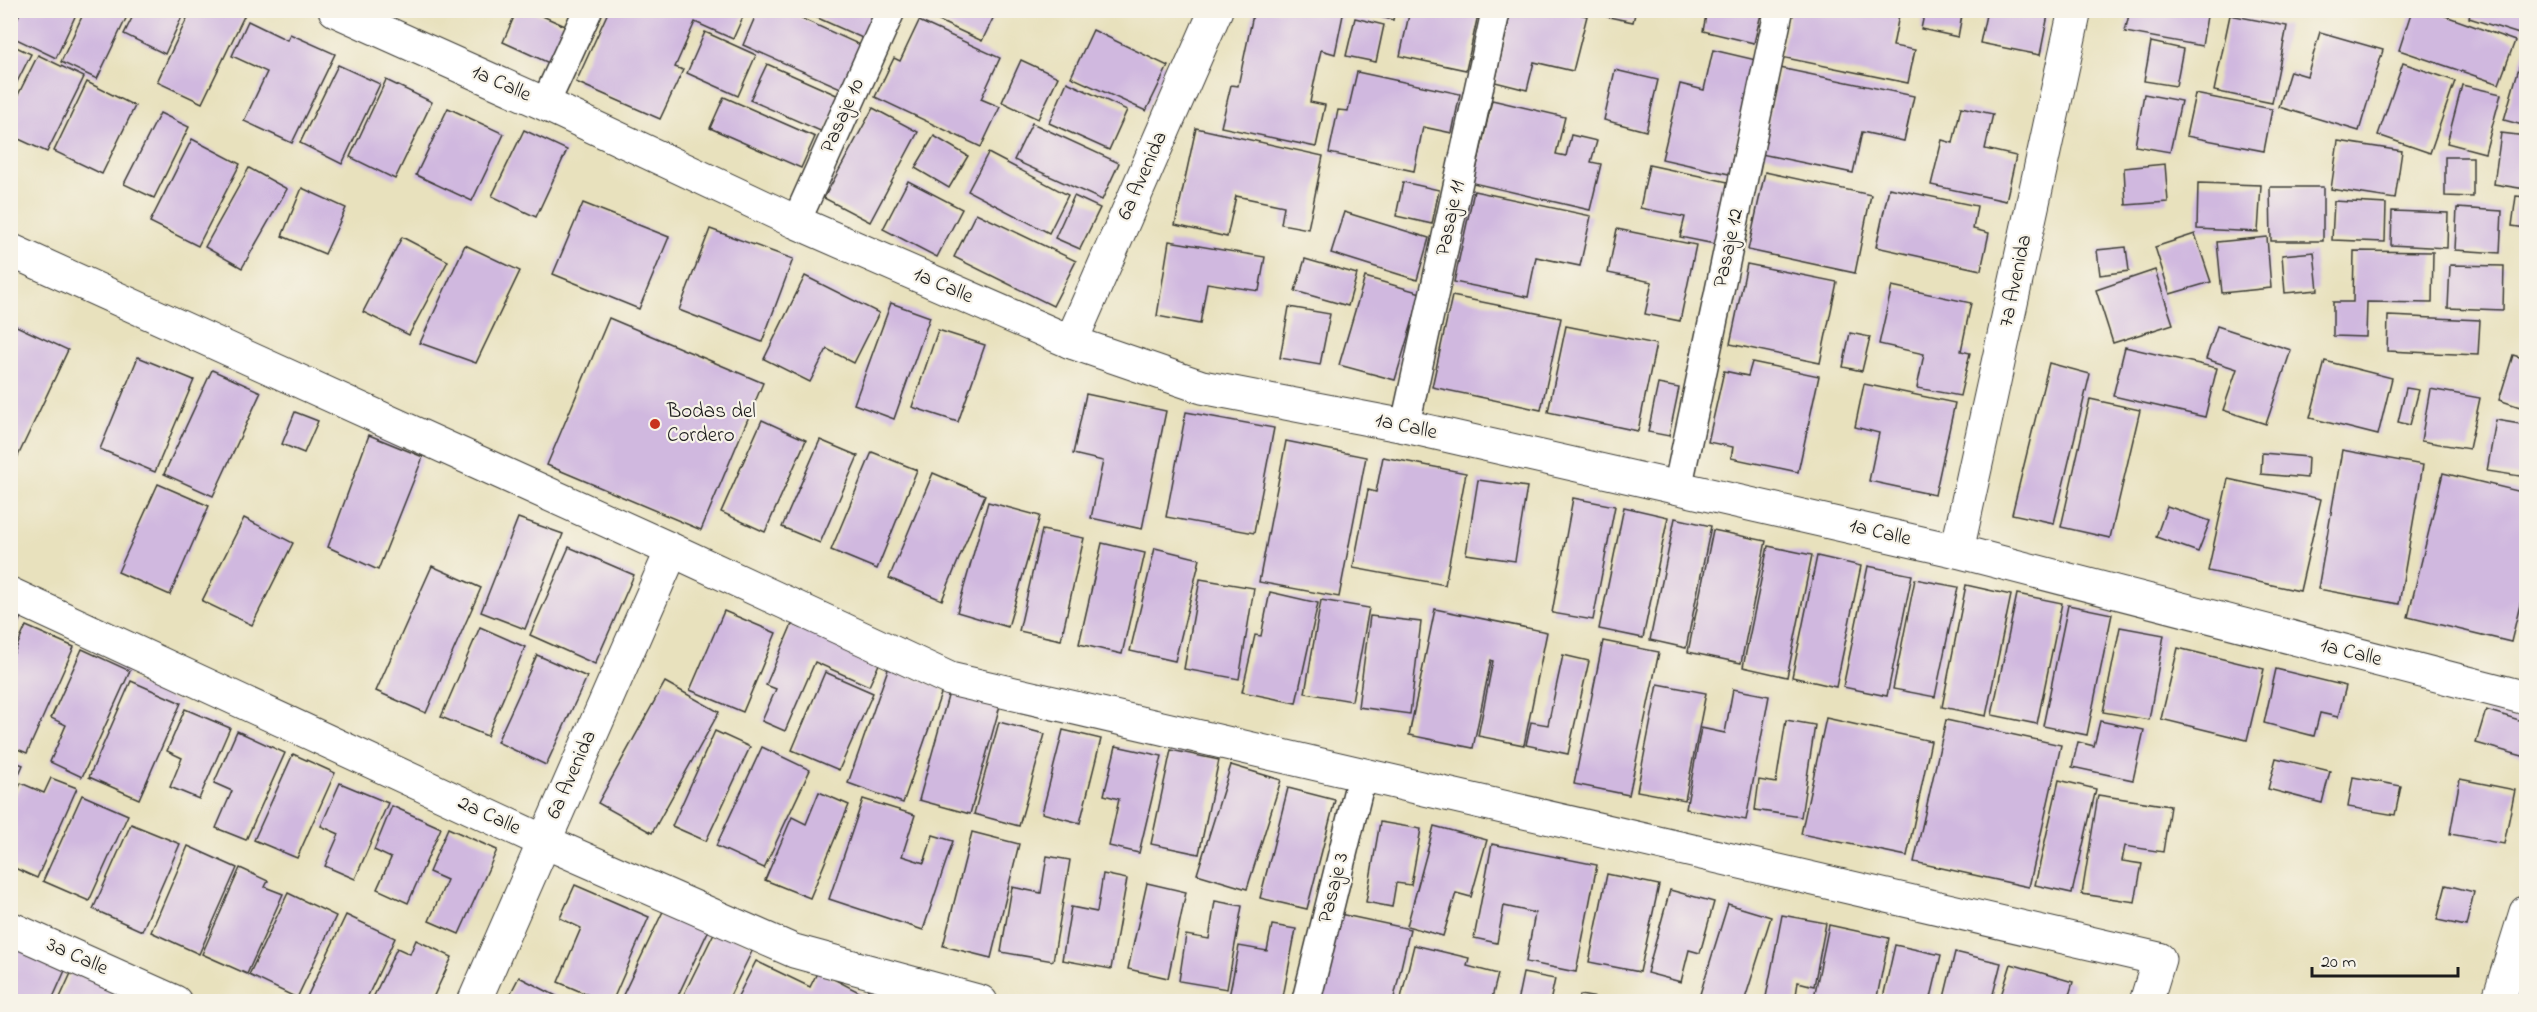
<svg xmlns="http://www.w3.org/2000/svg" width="2537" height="1012" font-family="'Indie Flower',sans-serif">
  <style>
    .building { fill: #d0b8df }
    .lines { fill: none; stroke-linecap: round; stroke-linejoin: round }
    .lane-casing { stroke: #3b3a34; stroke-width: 31 }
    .street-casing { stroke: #3b3a34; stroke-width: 35 }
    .lane { stroke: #fff; stroke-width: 28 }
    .street { stroke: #fff; stroke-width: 33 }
    .poi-dot { fill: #c8321e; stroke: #f7f3e8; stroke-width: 2 }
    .labels { text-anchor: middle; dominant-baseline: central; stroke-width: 4.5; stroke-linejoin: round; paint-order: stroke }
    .street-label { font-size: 21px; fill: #1c1c1c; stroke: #f7f3e8 }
    .poi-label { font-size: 21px; fill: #1c1c1c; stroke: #f7f3e8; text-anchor: start }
  </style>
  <rect width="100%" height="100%" fill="#f7f3e8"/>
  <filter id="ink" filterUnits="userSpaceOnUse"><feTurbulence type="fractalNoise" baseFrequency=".0167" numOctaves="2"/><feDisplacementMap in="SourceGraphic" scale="12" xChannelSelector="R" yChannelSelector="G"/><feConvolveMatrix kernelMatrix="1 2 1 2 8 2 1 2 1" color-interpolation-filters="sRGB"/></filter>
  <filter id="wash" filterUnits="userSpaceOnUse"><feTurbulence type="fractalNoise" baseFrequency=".008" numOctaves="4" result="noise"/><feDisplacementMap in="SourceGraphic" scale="24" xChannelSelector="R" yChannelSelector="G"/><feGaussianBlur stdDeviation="1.35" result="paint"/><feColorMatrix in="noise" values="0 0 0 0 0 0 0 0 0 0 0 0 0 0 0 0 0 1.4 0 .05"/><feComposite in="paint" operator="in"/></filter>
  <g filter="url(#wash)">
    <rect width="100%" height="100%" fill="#e8e1bd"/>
    <g id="blocks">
      <g class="building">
        <polygon points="21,10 78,10 56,58 10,36"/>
        <polygon points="85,10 130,10 97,79 61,62"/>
        <polygon points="136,10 185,10 165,54 124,34"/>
        <polygon points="191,10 247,10 202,103 157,82"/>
        <polygon points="517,10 529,10 565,26 549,63 503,42"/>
        <polygon points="609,10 746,10 733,39 695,22 675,67 683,70 660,119 576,82"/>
        <polygon points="758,10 783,10 865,47 845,90 743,45"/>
        <polygon points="800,10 883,10 869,41"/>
        <polygon points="923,10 997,10 982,41 922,13"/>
        <polygon points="1254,10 1344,10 1335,54 1321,50 1310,102 1325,105 1316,147 1221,127 1231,85 1238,86"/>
        <polygon points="1351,10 1395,10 1393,20"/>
        <polygon points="1410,10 1479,10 1466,70 1400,56"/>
        <polygon points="1511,10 1564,10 1587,16 1573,71 1534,62 1527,90 1495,82"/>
        <polygon points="1591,10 1636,10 1633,22 1590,13"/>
        <polygon points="1707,10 1762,10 1754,43 1703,31"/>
        <polygon points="1791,10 1900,10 1893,46 1915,50 1908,83 1781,57"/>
        <polygon points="1925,10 1963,10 1958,37 1921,29"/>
        <polygon points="1987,10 2027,10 2048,15 2040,55 1980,43"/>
        <polygon points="2130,10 2208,10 2202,46 2125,32"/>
        <polygon points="2412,10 2429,10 2515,41 2499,84 2399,50"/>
        <polygon points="2471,10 2526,10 2522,35 2469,18"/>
        <polygon points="2230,15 2287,26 2272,103 2214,91"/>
        <polygon points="1355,18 1384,25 1376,62 1346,56"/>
        <polygon points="248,21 287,40 290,34 335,54 292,143 244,121 267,72 232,56"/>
        <polygon points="919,21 1000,58 981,99 1000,107 981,147 875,97 894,58 900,61"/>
        <polygon points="1093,30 1168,66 1146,111 1071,77"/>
        <polygon points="705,32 756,55 738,96 687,73"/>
        <polygon points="2320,32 2383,50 2359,131 2279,107 2290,71 2307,76"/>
        <polygon points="2151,42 2183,49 2176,86 2144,81"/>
        <polygon points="2526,43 2526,126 2504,120"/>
        <polygon points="10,44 31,54 10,96"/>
        <polygon points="1713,50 1756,60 1729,174 1662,159 1680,84 1704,90"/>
        <polygon points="38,55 84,77 47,152 10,135 10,111"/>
        <polygon points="1021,60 1058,77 1038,119 1002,102"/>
        <polygon points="2403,63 2455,81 2430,153 2378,135"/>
        <polygon points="767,64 841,97 825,133 750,100"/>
        <polygon points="338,65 380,84 342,164 300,143"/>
        <polygon points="1780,68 1914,96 1904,141 1862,132 1853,173 1761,154"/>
        <polygon points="1615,70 1658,80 1646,131 1604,120"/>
        <polygon points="1357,72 1460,94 1452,133 1423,127 1414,171 1329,153 1338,110 1348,111"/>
        <polygon points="386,80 432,102 395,179 350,157"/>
        <polygon points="87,82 135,106 102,174 54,151"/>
        <polygon points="1067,82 1127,110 1109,150 1049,123"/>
        <polygon points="2462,85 2501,94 2485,153 2447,143"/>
        <polygon points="2144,94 2181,101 2170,152 2135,146"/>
        <polygon points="2195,94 2272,109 2264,151 2186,136"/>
        <polygon points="724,97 815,137 801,168 710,128"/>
        <polygon points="1492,100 1565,117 1556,154 1566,156 1571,135 1597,141 1591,162 1601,164 1590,210 1473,183"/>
        <polygon points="1961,107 1993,114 1985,149 2016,156 2006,201 1931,185 1942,140 1953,143"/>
        <polygon points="448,108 504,134 472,201 416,175"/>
        <polygon points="873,108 918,132 870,222 824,198"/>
        <polygon points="160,113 189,127 154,198 124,184"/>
        <polygon points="1032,123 1119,163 1102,200 1014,160"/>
        <polygon points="1196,128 1323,156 1308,229 1281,224 1284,206 1236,196 1227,237 1175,225"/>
        <polygon points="524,130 567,150 536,217 492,196"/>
        <polygon points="2501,133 2526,136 2526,189 2494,184"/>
        <polygon points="934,136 968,156 949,188 915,168"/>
        <polygon points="192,139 240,164 198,246 150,222"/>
        <polygon points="2338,141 2402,151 2395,199 2331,189"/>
        <polygon points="988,153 1068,195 1049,233 968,191"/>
        <polygon points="2445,157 2473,157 2473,197 2445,196"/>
        <polygon points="2165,164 2168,202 2126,205 2124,168"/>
        <polygon points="1649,165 1728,182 1715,244 1680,237 1685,217 1640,208"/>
        <polygon points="249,168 287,189 242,268 205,247"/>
        <polygon points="1765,172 1871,195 1855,273 1748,250"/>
        <polygon points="908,181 962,209 937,257 883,229"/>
        <polygon points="1403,182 1439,190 1432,224 1396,216"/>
        <polygon points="2198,183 2261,185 2258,232 2197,229"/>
        <polygon points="2270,187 2323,187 2323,241 2271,241"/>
        <polygon points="302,188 346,208 325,254 282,236"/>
        <polygon points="1889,188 1977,206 1973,229 1989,233 1981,270 1876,247"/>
        <polygon points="1474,191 1591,216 1580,266 1536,257 1528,297 1454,282"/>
        <polygon points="1074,196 1100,208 1080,249 1055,238"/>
        <polygon points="2516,196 2526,197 2526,228 2512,226"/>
        <polygon points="2334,201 2386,204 2385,242 2332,240"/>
        <polygon points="583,203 669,237 639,309 553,274"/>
        <polygon points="2457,208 2502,211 2500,253 2455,250"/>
        <polygon points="2392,211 2448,213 2447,248 2391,245"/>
        <polygon points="1344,212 1429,238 1417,280 1331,253"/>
        <polygon points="976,213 1076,261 1053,306 954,257"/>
        <polygon points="710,229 793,259 762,342 679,310"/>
        <polygon points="1617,229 1696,245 1680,321 1645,314 1652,282 1608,273"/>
        <polygon points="2195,234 2211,282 2170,294 2155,247"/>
        <polygon points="402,237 448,261 409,335 363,312"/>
        <polygon points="2267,237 2271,288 2222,293 2217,242"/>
        <polygon points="1169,241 1265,257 1259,291 1207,283 1200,324 1157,316"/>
        <polygon points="465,245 520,271 476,363 420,343"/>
        <polygon points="2126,247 2129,271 2100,275 2097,250"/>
        <polygon points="2354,251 2433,252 2432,303 2367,302 2366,337 2333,336 2333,302 2353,302"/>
        <polygon points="2314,252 2318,290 2285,293 2282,255"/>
        <polygon points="1305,259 1357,274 1348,306 1295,291"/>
        <polygon points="1747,264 1837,282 1820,363 1730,344"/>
        <polygon points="2450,265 2504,266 2503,310 2448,308"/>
        <polygon points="2155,270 2173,324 2113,343 2096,290"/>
        <polygon points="805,276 879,313 854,363 827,349 810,382 764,359"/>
        <polygon points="1365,277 1421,293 1395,380 1339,365"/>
        <polygon points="1892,286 1971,303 1961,351 1970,353 1960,396 1917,388 1924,354 1879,344"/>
        <polygon points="1452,296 1561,318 1541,410 1432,387"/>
        <polygon points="891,303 930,317 894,419 854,404"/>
        <polygon points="1289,307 1330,314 1320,365 1280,358"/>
        <polygon points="2388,316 2480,320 2478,355 2387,351"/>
        <polygon points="609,318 763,383 701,530 547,465"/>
        <polygon points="10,323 68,350 10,473"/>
        <polygon points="1566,326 1656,344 1638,431 1548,412"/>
        <polygon points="2217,326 2291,350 2266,424 2223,410 2237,369 2206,359"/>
        <polygon points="938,330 985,345 958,422 912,407"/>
        <polygon points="1850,333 1870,337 1862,371 1843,367"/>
        <polygon points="2125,347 2217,368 2205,417 2113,396"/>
        <polygon points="2513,355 2526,359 2526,409 2499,400"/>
        <polygon points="138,357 194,380 155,472 100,449"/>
        <polygon points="2325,361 2392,378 2378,435 2310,418"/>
        <polygon points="1752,362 1819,376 1798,472 1731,458 1733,447 1708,442 1724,371 1748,376"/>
        <polygon points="2049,363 2090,374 2054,523 2012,514"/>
        <polygon points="212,370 261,392 213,496 164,474"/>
        <polygon points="1658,384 1679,388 1669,436 1648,432"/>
        <polygon points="1864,384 1955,403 1935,495 1869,481 1879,433 1855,427"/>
        <polygon points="2406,388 2419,390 2410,425 2398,422"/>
        <polygon points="2430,389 2480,398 2469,449 2421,441"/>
        <polygon points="1086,394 1166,411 1142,529 1091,518 1103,461 1073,454"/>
        <polygon points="2090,399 2140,410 2110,538 2061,527"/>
        <polygon points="295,412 318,421 304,453 282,444"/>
        <polygon points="1186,412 1274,428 1254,533 1166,517"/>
        <polygon points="762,420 806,440 765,532 721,512"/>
        <polygon points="2496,420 2526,425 2526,477 2487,471"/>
        <polygon points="369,435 423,457 378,570 328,547"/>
        <polygon points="820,440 858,456 820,543 782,527"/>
        <polygon points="1286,441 1366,457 1339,597 1259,582"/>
        <polygon points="2342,450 2423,465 2399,604 2318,589"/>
        <polygon points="872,452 917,470 877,569 831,550"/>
        <polygon points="2262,453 2308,457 2307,478 2261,474"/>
        <polygon points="1383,457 1466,473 1445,585 1353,568 1368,490 1376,492"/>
        <polygon points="933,473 985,495 942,600 889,578"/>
        <polygon points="2443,473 2526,493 2526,580 2511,642 2408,617"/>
        <polygon points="2228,479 2321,499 2300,591 2208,571"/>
        <polygon points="1478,480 1527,487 1515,561 1466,554"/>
        <polygon points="158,484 209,506 170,595 118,572"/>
        <polygon points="1573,498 1615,506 1593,620 1552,613"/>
        <polygon points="988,502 1040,516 1008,627 957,612"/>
        <polygon points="2167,506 2210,521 2198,552 2156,537"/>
        <polygon points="1624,507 1668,517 1643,638 1599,629"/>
        <polygon points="244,518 293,543 252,625 202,601"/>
        <polygon points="518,518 563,534 525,629 481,612"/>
        <polygon points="1675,518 1711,526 1686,648 1650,640"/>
        <polygon points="1042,530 1084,538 1061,640 1019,631"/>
        <polygon points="1713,530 1766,541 1741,663 1688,652"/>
        <polygon points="1102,543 1145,553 1122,654 1079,644"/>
        <polygon points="1768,546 1812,555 1787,677 1743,667"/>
        <polygon points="569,547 634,575 595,664 530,635"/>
        <polygon points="1155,548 1200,559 1175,661 1130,651"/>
        <polygon points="1817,556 1861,566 1836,687 1792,677"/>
        <polygon points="432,566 481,588 426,713 376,691"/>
        <polygon points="1868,566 1912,575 1887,696 1843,687"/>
        <polygon points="1200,579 1254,588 1239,679 1184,669"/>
        <polygon points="1915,579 1958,587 1935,697 1893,689"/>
        <polygon points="1966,585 2011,595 1986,716 1942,707"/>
        <polygon points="1270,592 1318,603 1296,703 1242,692 1255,635 1261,636"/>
        <polygon points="2017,594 2062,603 2037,724 1992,715"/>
        <polygon points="1321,600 1369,608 1352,701 1305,693"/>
        <polygon points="2068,605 2112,614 2087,735 2043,726"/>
        <polygon points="1435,609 1547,632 1524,745 1478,736 1493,661 1491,660 1473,748 1409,735"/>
        <polygon points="724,611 776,633 743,712 690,690"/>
        <polygon points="10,613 21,617 10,641"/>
        <polygon points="1370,616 1421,622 1410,714 1358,707"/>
        <polygon points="792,624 880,662 869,686 815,662 785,731 762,721 776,689 766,685"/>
        <polygon points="26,626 74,647 27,753 10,746 10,662"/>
        <polygon points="480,627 525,647 487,736 441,717"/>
        <polygon points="2120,627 2164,635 2149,720 2103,712"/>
        <polygon points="1603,641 1659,652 1629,795 1574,784"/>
        <polygon points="2178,648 2264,669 2247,740 2161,719"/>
        <polygon points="82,649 130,671 82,777 50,762 66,725 51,718"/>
        <polygon points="537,655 587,677 546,765 497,742"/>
        <polygon points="1563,655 1589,661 1568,754 1526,745 1531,722 1548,725"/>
        <polygon points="888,669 943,688 903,803 848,783"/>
        <polygon points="2276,669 2346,686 2338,717 2320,713 2314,736 2264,723"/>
        <polygon points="825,672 873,693 839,770 792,750"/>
        <polygon points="131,681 181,703 139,799 89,777"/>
        <polygon points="665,682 719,712 652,833 598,803"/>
        <polygon points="1658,684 1706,693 1685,800 1637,791"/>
        <polygon points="950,689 1001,702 970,814 919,800"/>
        <polygon points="1733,689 1769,696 1746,820 1686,809 1701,728 1725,733"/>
        <polygon points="185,709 230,728 199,799 170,787 182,758 167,751"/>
        <polygon points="2486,710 2526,722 2526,757 2476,743"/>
        <polygon points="1826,718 1931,741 1907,856 1801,834"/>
        <polygon points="1786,720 1815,725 1801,817 1755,810 1759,780 1776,783"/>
        <polygon points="1946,720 2061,745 2029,887 1914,862"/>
        <polygon points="2100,721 2144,730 2133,780 2072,767 2078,742 2094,746"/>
        <polygon points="999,722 1045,734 1019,826 974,814"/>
        <polygon points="1063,730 1101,739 1080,823 1042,813"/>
        <polygon points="237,731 285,753 246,840 216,828 232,791 214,783"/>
        <polygon points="715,731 750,747 706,841 672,826"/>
        <polygon points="1116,746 1162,756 1139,853 1109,846 1119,799 1104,795"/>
        <polygon points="762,747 810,770 764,868 716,846"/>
        <polygon points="1171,750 1219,760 1199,854 1151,844"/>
        <polygon points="293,754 335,773 297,858 254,840"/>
        <polygon points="2276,758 2330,771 2322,803 2268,789"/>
        <polygon points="10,760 23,765 10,794"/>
        <polygon points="1231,765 1281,780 1247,889 1197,874"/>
        <polygon points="2353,777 2401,786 2395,815 2348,807"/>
        <polygon points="51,778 77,788 37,878 10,866 10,806 21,783 44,793"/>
        <polygon points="2460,779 2515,790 2504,844 2450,834"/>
        <polygon points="2059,780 2096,789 2072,893 2035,885"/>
        <polygon points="340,783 388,803 355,879 325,866 339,834 321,826"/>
        <polygon points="1288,788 1335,800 1307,909 1260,898"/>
        <polygon points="819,792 849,805 810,898 765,880 792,817 806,824"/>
        <polygon points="82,795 128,815 89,901 43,881"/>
        <polygon points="2098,795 2170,806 2163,852 2125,846 2122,861 2142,864 2135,902 2082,894"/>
        <polygon points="863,799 915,815 902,856 924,863 933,835 953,841 923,930 829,899"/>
        <polygon points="392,806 441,828 408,903 377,889 391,858 374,850"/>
        <polygon points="1380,822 1421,829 1411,885 1396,883 1392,907 1366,902"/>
        <polygon points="131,824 180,844 142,931 93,909"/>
        <polygon points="1434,826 1487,840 1471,897 1456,893 1443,936 1407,926"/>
        <polygon points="448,828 497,850 459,934 429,921 447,880 429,872"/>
        <polygon points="972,832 1019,844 991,958 943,946"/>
        <polygon points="1492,844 1597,865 1576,972 1526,962 1535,913 1504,906 1497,943 1474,938"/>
        <polygon points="188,846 237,868 199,954 151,932"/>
        <polygon points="1047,856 1070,860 1053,961 1001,952 1012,887 1041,893"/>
        <polygon points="240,868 268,881 265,887 283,894 247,974 202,954"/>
        <polygon points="1103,874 1127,879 1111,969 1062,960 1071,907 1097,912"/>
        <polygon points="1607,874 1659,885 1640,972 1589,962"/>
        <polygon points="1147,883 1186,892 1168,978 1128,969"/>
        <polygon points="575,885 649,917 612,1002 605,1002 558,982 581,928 560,918"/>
        <polygon points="2446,885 2474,892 2466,926 2437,920"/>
        <polygon points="1670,890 1714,902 1700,953 1689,950 1681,982 1647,973"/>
        <polygon points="288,893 336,916 297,998 249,975"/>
        <polygon points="1215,901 1242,906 1227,989 1179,981 1186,935 1209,939"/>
        <polygon points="667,903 711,925 675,1002 637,1002 623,995"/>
        <polygon points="1728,904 1771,917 1744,1002 1724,1002 1700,994"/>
        <polygon points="1335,913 1410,929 1393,1002 1315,1002"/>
        <polygon points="346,915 395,938 365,1002 317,1002 307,997"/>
        <polygon points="1782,915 1826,923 1814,986 1798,982 1795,1002 1765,1002"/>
        <polygon points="1272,925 1296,929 1282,1002 1228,1002 1239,946 1267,951"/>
        <polygon points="1829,925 1889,938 1876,1002 1813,1002"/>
        <polygon points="716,929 754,947 727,1002 680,1002"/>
        <polygon points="416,940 452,957 431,1002 371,1002 397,948 410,954"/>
        <polygon points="1414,945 1469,958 1467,966 1498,974 1491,1002 1400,1002"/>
        <polygon points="1895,945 1941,955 1930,1002 1882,1002"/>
        <polygon points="19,946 67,966 51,1002 10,1002 10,964"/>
        <polygon points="1955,952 2001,963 1991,1002 1943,1002"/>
        <polygon points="756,961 810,987 818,971 863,994 859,1002 735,1002"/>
        <polygon points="2011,964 2073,982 2067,1002 1999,1002"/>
        <polygon points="72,971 120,992 116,1002 58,1002"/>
        <polygon points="1523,973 1555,979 1550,1002 1517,1002"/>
        <polygon points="519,977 568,1002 506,1002"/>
        <polygon points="868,989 923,1000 922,1002 865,1002"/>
        <polygon points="1580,995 1608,1000 1608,1002 1578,1002"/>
      </g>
    </g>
  </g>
  <g filter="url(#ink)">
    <use href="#blocks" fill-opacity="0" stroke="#3b3a34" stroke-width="1.5"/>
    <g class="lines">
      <g class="lane-casing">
        <g id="lane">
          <polyline points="545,104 588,10"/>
          <polyline points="796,222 891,10"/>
          <polyline points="1405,426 1496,10"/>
          <polyline points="1678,486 1779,10"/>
          <polyline points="1306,1002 1362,775"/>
        </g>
      </g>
      <g class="street-casing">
        <g id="street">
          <polyline points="335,10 545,104 796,222 1071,342 1202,387 1405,426 1957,551 2526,698"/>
          <polyline points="10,250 672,550 950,679 2159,959 2146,1002"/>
          <polyline points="1071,342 1216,10"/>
          <polyline points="1957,551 2075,10"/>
          <polyline points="10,594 543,841 794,951 981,1002"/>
          <polyline points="10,928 175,1002"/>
          <polyline points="474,1002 672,550"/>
          <polyline points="2498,1002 2526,912"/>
        </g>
      </g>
      <use href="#lane" class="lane"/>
      <use href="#street" class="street"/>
    </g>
  </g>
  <circle class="poi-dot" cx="655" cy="424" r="6"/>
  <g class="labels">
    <g class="street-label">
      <text transform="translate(501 84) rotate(24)">1a Calle</text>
      <text transform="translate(843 116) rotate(-66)">Pasaje 10</text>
      <text transform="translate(1143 176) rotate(-66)">6a Avenida</text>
      <text transform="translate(1451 218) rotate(-78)">Pasaje 11</text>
      <text transform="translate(1729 248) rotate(-78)">Pasaje 12</text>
      <text transform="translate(2016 281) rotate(-78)">7a Avenida</text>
      <text transform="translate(943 286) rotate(23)">1a Calle</text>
      <text transform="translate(1406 427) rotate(12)">1a Calle</text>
      <text transform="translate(1880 533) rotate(13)">1a Calle</text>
      <text transform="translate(2351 653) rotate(14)">1a Calle</text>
      <text transform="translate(572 775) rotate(-66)">6a Avenida</text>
      <text transform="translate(489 816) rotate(25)">2a Calle</text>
      <text transform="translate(1334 888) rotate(-76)">Pasaje 3</text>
      <text transform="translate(77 957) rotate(24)">3a Calle</text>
    </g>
    <g class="poi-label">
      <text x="667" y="412">Bodas del<tspan x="667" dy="24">Cordero</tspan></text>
    </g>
  </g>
  <rect width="2537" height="1012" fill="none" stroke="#f7f3e8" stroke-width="36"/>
  <path d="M2312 967v9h146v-9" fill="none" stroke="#1c1c1c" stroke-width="3"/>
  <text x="2321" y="967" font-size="18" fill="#1c1c1c" stroke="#f7f3e8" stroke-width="4.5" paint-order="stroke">20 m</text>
</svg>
